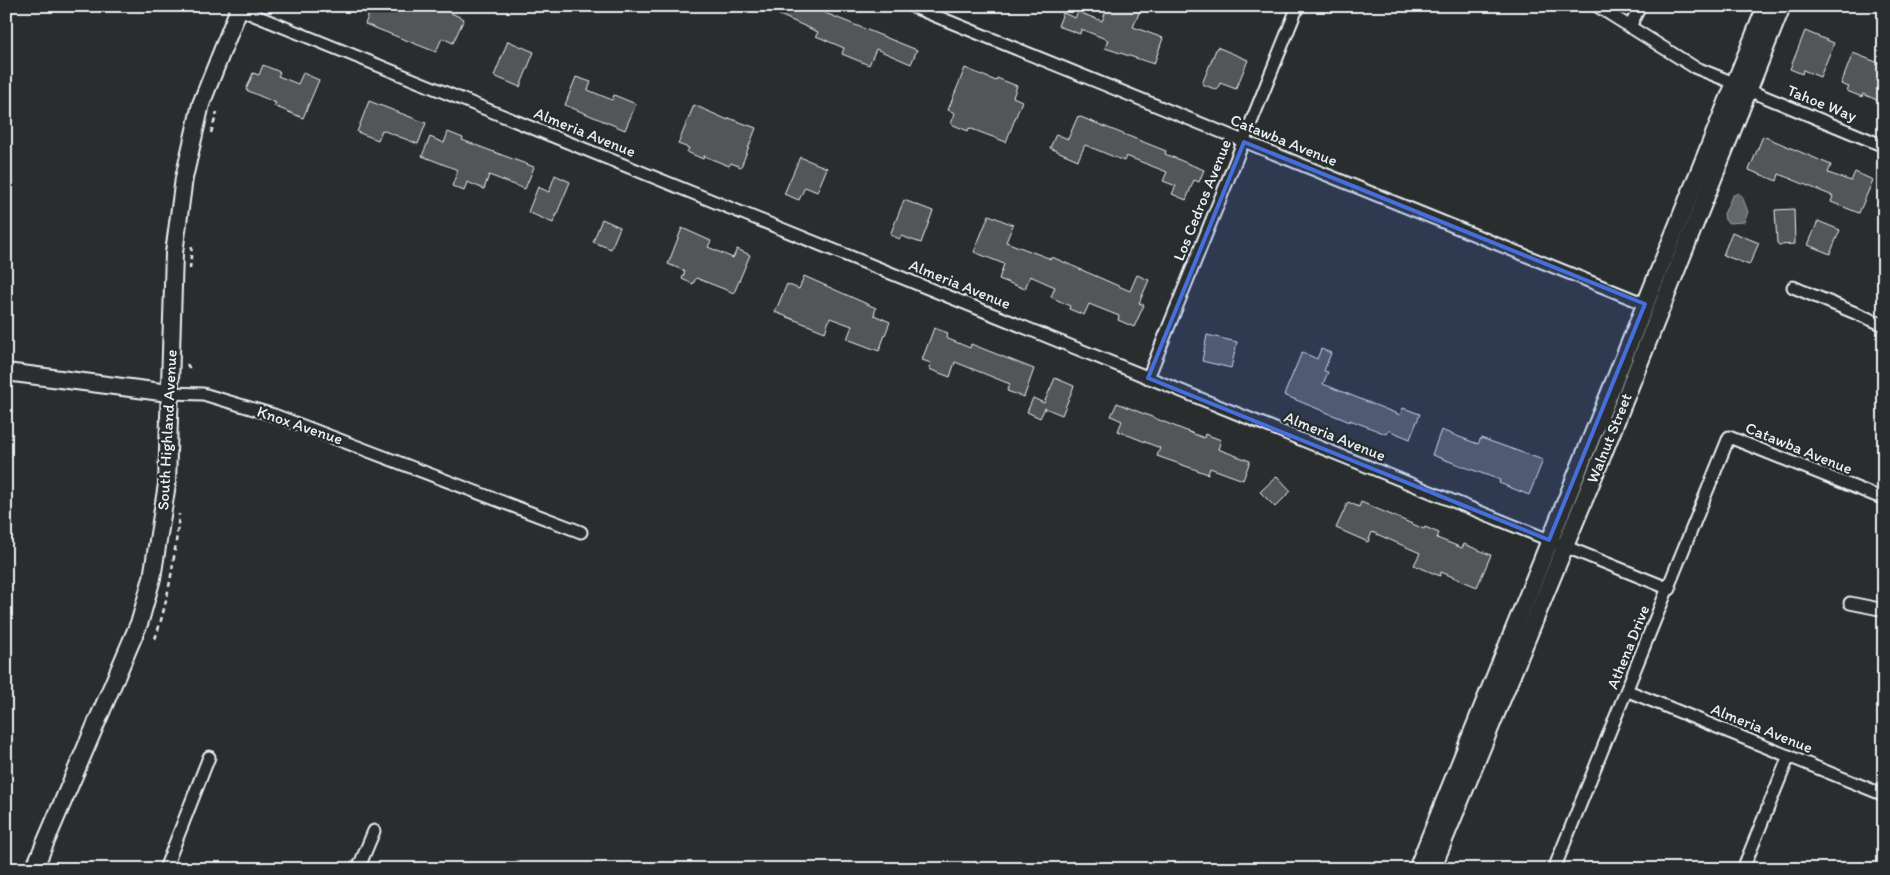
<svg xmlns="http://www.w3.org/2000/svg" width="1890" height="875" font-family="Itim,sans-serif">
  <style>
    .water { fill: #63686b; stroke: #989fa3 }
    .building { fill: #535759; stroke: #e8f1f8 }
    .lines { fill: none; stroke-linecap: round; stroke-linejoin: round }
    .street-casing { stroke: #e8f1f8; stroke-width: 15 }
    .secondary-casing { stroke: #e8f1f8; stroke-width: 20 }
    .path { stroke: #e8f1f8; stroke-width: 2.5; stroke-dasharray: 5 4; stroke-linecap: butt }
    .street { stroke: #2a2d2e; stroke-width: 11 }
    .secondary { stroke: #2a2d2e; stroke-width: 16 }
    .marked { fill: #466fde; fill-opacity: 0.2; stroke: #466fde; stroke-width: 4; stroke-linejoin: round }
    .labels { text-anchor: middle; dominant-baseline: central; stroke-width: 5; stroke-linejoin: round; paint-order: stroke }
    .street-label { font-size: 16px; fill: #e8f1f8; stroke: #2a2d2e }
  </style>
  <rect width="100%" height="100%" fill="#2a2d2e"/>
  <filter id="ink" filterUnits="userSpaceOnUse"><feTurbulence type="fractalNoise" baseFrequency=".02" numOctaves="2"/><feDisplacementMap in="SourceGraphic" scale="10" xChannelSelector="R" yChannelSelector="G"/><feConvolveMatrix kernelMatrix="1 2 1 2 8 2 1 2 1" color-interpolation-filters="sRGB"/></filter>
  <g filter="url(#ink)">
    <polygon class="water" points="1738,193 1742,196 1748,212 1744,222 1729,223 1725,220 1724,214 1732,196"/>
    <g class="building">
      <polygon points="372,6 436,6 464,19 453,43 442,38 436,52 365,24"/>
      <polygon points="759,6 808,6 917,50 911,64 876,49 869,65 842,54 844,48 816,36 818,32"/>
      <polygon points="1108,6 1142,6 1133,27 1163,38 1154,64 1105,48 1108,40 1081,29 1080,34 1058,26 1063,13 1075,18 1078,12 1102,21"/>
      <polygon points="1805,31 1834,43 1820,77 1803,70 1802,74 1790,69"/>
      <polygon points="508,41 534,52 520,87 494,76"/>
      <polygon points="1217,47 1248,60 1236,89 1220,83 1217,90 1202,84"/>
      <polygon points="1853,53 1884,65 1884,103 1863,94 1862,97 1847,91 1849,87 1841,84"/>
      <polygon points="263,65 280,72 278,76 298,84 303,73 319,80 303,118 274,106 276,103 246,90 253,73 259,75"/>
      <polygon points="965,68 996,81 997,78 1017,86 1013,97 1022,101 1006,142 969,128 968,131 951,124 955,113 948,110"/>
      <polygon points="576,77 591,82 588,90 612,100 614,95 636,104 625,130 565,105"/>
      <polygon points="369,101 426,123 418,144 382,130 378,140 357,132"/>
      <polygon points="694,105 728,120 729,118 756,128 741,167 731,163 729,166 704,156 703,159 687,152 689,148 678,144"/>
      <polygon points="1078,116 1166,151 1165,154 1204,170 1199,182 1194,180 1186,200 1172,194 1176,186 1163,181 1167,172 1126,156 1124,161 1085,145 1078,160 1050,148 1056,134 1068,139"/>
      <polygon points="448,132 463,138 462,140 534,167 525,189 489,175 484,189 467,182 464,191 452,186 458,170 422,156 430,137 444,143"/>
      <polygon points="1763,136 1831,165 1828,173 1851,181 1855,172 1873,180 1859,213 1831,202 1833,196 1779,174 1777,181 1749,170"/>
      <polygon points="800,157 827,168 817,192 805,187 799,200 784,194"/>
      <polygon points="555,175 570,182 553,223 528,212 538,187 549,192"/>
      <polygon points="904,200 933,211 921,243 901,236 900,239 890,235"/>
      <polygon points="1794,209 1795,244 1779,245 1777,243 1775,210"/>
      <polygon points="989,215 1013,225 1006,242 1051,259 1052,257 1130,291 1137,275 1149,280 1139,303 1144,305 1134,327 1118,320 1119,316 1089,304 1084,315 1069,309 1070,306 1051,297 1055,287 1030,276 1025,289 999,279 1004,264 974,252"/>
      <polygon points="602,219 620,227 611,249 593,242"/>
      <polygon points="1818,221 1840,230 1830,254 1808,245"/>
      <polygon points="682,228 711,241 708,247 733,258 737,249 750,255 734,293 696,278 693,284 682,279 685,271 668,264"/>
      <polygon points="1732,232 1759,243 1749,265 1723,255"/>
      <polygon points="804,276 876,308 874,315 890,322 879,351 847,339 852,326 830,318 825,332 775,312 787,284 799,289"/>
      <polygon points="934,328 948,333 946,338 970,348 971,344 1034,369 1024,397 1007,391 1010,384 955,362 950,377 929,369 931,363 922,360"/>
      <polygon points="1207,335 1237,342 1231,368 1202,361"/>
      <polygon points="1321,349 1331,353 1324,371 1328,372 1323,384 1400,415 1403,408 1420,414 1410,439 1388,430 1386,434 1350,420 1350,422 1284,395 1302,352 1317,359"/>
      <polygon points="1055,378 1074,386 1062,415 1045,408 1040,418 1027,412 1033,398 1044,403"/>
      <polygon points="1117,403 1204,438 1205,434 1221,440 1218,449 1250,461 1243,480 1210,468 1208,474 1157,456 1160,448 1118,431 1122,421 1111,416"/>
      <polygon points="1441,430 1478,444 1481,438 1543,460 1529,495 1499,483 1500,480 1432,455"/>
      <polygon points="1277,476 1291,491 1275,507 1260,492"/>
      <polygon points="1348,502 1359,507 1361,502 1424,529 1425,527 1439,533 1437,538 1462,548 1464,544 1491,555 1477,587 1441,572 1440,576 1414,565 1420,553 1372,532 1368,542 1336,528"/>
    </g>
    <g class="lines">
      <g class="street-casing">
        <g id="street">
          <polyline points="911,6 1645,304"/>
          <polyline points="1597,6 1694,67 1734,83"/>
          <polyline points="239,9 1670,589"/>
          <polyline points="1630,27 1640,6"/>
          <polyline points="1748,90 1884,146"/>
          <polyline points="1793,287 1884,325"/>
          <polyline points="1148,378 1298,6"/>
          <polyline points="169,393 203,394 274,415 581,532"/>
          <polyline points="1850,603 1884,610"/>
          <polyline points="1628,691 1884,795"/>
          <polyline points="165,869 209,757"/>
          <polyline points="358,869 374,831"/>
          <polyline points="1554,869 1729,437 1884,499"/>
          <polyline points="1743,869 1789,756"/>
        </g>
      </g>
      <g class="secondary-casing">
        <g id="secondary">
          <polyline points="6,372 169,393"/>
          <polyline points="34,869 140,621 152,578 167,484 174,253 184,178 201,104 240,6"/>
          <polyline points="1417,869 1766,6"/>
          <polyline points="1432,869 1603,454 1782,6"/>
        </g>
      </g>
      <g class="path">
        <polyline points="211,133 217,112"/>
        <polyline points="190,269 192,244"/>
        <polyline points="187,364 191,371"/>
        <path d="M155 639C169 599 175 556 179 514"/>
      </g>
      <use href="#street" class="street"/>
      <use href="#secondary" class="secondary"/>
    </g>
  </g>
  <path class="marked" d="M1244 142 1645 304 1549 540 1148 378Z"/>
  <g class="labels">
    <g class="street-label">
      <text transform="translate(1822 103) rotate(22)">Tahoe Way</text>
      <text transform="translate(585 132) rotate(22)">Almeria Avenue</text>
      <text transform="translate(1284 140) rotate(22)">Catawba Avenue</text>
      <text transform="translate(1202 200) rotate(-68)">Los Cedros Avenue</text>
      <text transform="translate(960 284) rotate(22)">Almeria Avenue</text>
      <text transform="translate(300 425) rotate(19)">Knox Avenue</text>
      <text transform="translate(167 430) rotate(-87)">South Highland Avenue</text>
      <text transform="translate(1335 436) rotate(22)">Almeria Avenue</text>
      <text transform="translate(1609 438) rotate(-68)">Walnut Street</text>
      <text transform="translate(1799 448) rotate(22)">Catawba Avenue</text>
      <text transform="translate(1628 647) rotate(-68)">Athena Drive</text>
      <text transform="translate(1762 728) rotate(22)">Almeria Avenue</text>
    </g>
  </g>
  <rect width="1890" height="875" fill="none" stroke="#2a2d2e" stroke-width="25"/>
  <rect x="12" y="12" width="1865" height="850" fill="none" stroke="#e8f1f8" stroke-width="2" filter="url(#ink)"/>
</svg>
